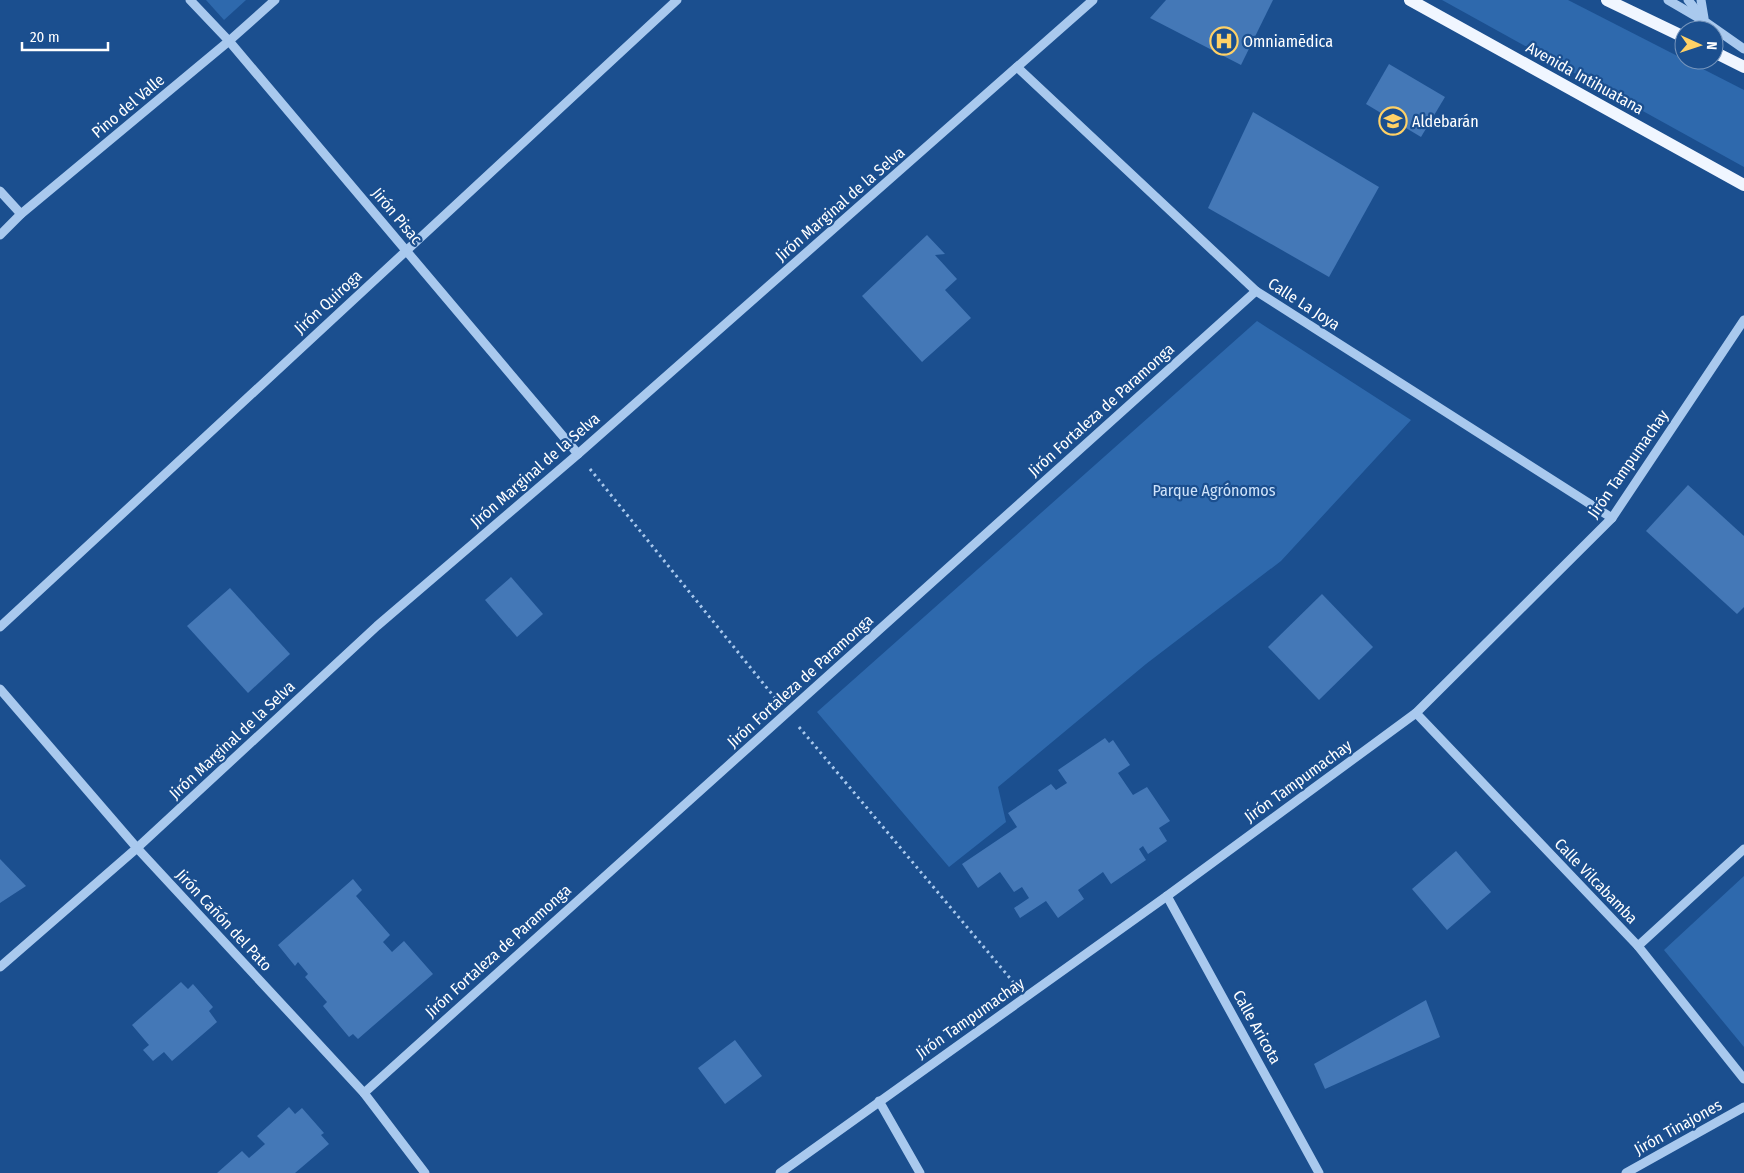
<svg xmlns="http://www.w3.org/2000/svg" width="1744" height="1173" font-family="'Fira Sans Condensed',sans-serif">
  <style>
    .green { fill: #2e69ad }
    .building { fill: #4478b7 }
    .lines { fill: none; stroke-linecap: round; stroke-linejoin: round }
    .path { stroke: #a9c9ee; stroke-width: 3; stroke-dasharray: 2.5 4; stroke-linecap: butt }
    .minor { stroke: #a9c9ee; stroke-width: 9 }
    .major { stroke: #f0f6ff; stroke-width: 12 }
    .labels { text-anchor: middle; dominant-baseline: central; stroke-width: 4.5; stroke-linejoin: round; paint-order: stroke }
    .poi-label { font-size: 16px; fill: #fff; stroke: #1b4f8f; text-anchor: start }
    .street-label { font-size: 16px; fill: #fff; stroke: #1b4f8f }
    .park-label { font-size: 16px; fill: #cfe3fa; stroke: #1b4f8f }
  </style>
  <rect width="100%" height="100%" fill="#1b4f8f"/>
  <g class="green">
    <polygon points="206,0 246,0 224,20"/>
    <polygon points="1442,0 1568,0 1744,90 1744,167"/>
    <polygon points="1257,321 1411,420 1281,561 1146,664 998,787 1006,822 949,867 817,712"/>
    <polygon points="1744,876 1744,1047 1664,950"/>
  </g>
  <g class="building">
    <polygon points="1166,0 1273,0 1241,65 1150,18"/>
    <polygon points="1389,64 1445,97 1421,137 1366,104"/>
    <polygon points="1253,112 1379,187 1329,277 1208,208"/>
    <polygon points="927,235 945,254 935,255 957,279 945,290 971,318 922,362 862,296"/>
    <polygon points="1688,485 1744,536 1744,607 1737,614 1646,531"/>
    <polygon points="511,577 543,614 517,637 485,600"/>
    <polygon points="230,588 290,654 248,693 187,626"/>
    <polygon points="1322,594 1373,647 1319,700 1268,647"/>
    <polygon points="1105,738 1109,743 1113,740 1130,765 1118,773 1133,795 1147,787 1170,821 1159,828 1167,841 1148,854 1143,846 1139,849 1146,860 1111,884 1103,872 1078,890 1084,899 1058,918 1046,901 1020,918 1014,908 1029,898 1022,887 1014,892 1000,872 978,888 962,864 1017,827 1008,813 1051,784 1056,790 1067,783 1058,770"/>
    <polygon points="1456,851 1491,892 1447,930 1412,889"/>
    <polygon points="0,859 26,886 0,903"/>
    <polygon points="353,879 362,890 356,896 390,935 383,942 392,952 404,941 433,974 358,1039 353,1034 349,1037 323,1006 327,1002 305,977 308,974 298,962 295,966 278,945"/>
    <polygon points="181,982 188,989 193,984 213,1007 209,1011 217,1022 172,1061 164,1052 153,1061 143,1050 149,1045 132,1025"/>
    <polygon points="1426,1000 1440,1037 1325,1089 1314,1064"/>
    <polygon points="735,1040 762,1076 725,1104 698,1068"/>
    <polygon points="289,1107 295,1114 302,1108 324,1133 321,1135 329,1144 295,1173 217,1173 242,1151 249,1158 265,1144 257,1136"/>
  </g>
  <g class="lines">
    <g class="path">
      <polyline points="590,469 775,698"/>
      <polyline points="799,727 1014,983"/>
    </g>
    <g class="minor">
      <polyline points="190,0 229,41 578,454"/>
      <polyline points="1668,0 1704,21 1744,49"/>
      <polyline points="1688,0 1701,16"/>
      <polyline points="1701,0 1704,18"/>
      <polyline points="1017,67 1256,291 1612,518"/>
      <polyline points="0,191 21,214"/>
      <polyline points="0,235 21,214 229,41 275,0"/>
      <polyline points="0,627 677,0"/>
      <polyline points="0,689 137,848 364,1093 425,1173"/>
      <polyline points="1416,713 1638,946 1744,1079"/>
      <polyline points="1167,896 1319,1173"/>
      <polyline points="1638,946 1744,849"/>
      <polyline points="0,967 137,848 377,626 578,454 1093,0"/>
      <polyline points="364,1093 1256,291"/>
      <polyline points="879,1101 920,1173"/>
      <polyline points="780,1173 1167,896 1416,713 1612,518 1744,320"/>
      <polyline points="1626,1173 1744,1107"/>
    </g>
    <g class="major">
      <polyline points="1410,0 1744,185"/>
      <polyline points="1607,0 1684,37"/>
      <polyline points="1714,52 1744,67"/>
    </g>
  </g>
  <defs>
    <g id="hospital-ring" transform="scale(1.4375)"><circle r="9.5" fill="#1b4f8f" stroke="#ffd166" stroke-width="1.5"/><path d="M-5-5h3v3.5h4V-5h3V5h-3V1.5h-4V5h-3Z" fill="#ffd166"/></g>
    <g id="school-ring" transform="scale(1.4375)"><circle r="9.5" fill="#1b4f8f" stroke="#ffd166" stroke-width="1.5"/><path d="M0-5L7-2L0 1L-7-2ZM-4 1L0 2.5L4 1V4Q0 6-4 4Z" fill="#ffd166"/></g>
  </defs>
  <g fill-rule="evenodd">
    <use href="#hospital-ring" x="1224" y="41"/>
    <use href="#school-ring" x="1393" y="121"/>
  </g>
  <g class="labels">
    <g class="poi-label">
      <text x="1243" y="41">Omniamēdica</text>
      <text x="1412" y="121">Aldebarán</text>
    </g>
    <g class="street-label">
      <text transform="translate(1585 78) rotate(29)">Avenida Intihuatana</text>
      <text transform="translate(128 106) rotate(-40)">Pino del Valle</text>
      <text transform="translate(840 204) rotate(-41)">Jirón Marginal de la Selva</text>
      <text transform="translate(397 216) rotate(50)">Jirón Pisac</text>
      <text transform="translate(328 302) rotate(-43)">Jirón Quiroga</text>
      <text transform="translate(1304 304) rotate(33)">Calle La Joya</text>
      <text transform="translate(1101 410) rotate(-42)">Jirón Fortaleza de Paramonga</text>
      <text transform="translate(1628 464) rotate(-55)">Jirón Tampumachay</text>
      <text transform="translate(535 470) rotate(-41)">Jirón Marginal de la Selva</text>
      <text transform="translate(800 681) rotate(-42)">Jirón Fortaleza de Paramonga</text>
      <text transform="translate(232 740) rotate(-43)">Jirón Marginal de la Selva</text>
      <text transform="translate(1298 781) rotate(-36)">Jirón Tampumachay</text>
      <text transform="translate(1596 881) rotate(46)">Calle Vilcabamba</text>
      <text transform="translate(224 920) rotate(47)">Jirón Cañón del Pato</text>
      <text transform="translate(498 951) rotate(-42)">Jirón Fortaleza de Paramonga</text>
      <text transform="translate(970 1018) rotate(-35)">Jirón Tampumachay</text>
      <text transform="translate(1257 1027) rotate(61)">Calle Aricota</text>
      <text transform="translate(1678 1127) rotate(-29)">Jirón Tinajones</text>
    </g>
    <g class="park-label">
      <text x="1214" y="490">Parque Agrónomos</text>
    </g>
  </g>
  <g transform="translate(1699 45) rotate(93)"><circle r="24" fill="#1b4f8f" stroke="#7695bc"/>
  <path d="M0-4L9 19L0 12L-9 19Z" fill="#ffd166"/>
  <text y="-8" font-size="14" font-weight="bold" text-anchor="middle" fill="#ffffff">N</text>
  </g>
  <path d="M22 42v8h86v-8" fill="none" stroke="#ffffff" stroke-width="2.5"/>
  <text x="30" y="42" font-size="15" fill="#ffffff" stroke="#1b4f8f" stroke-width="4" paint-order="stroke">20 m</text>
</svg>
